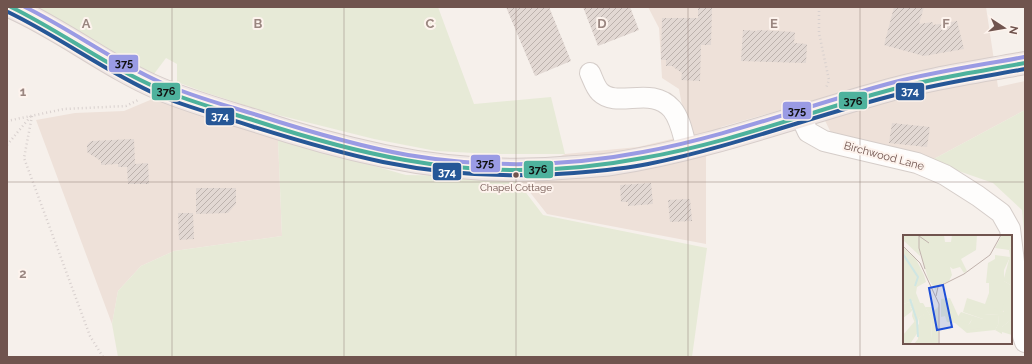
<svg xmlns="http://www.w3.org/2000/svg" width="1032" height="364" font-family="Raleway,sans-serif">
  <style>
    .residential { fill: #eee1d9 }
    .grass { fill: #e7ead7 }
    .building { fill: url(#building-hatch) }
    .lines { fill: none; stroke-linecap: round; stroke-linejoin: round }
    .minor-casing { stroke: #d5cdc9; stroke-width: 22 }
    .highway-casing { stroke: #d7cdca; stroke-width: 24 }
    .path { stroke: #d8d0ce; stroke-width: 2.5; stroke-dasharray: 1 3; stroke-linecap: butt }
    .minor { stroke: #fefdfc; stroke-width: 20 }
    .highway { stroke: #efe7e5; stroke-width: 22 }
    .bus-1-casing { stroke: #fdf3ed; stroke-width: 7 }
    .bus-2-casing { stroke: #fdf3ed; stroke-width: 7 }
    .bus-3-casing { stroke: #fdf3ed; stroke-width: 7 }
    .bus-1 { stroke: #4eb29d; stroke-width: 4 }
    .bus-2 { stroke: #265797; stroke-width: 4 }
    .bus-3 { stroke: #9a9be4; stroke-width: 4 }
    .grid { fill: none; stroke: #9a8680; stroke-width: 1; stroke-opacity: 0.55 }
    .bus-dot { fill: #70544e; stroke: #fdf3ed; stroke-width: 1.5 }
    .labels { text-anchor: middle; dominant-baseline: central; stroke-width: 4; stroke-linejoin: round; paint-order: stroke }
    .bus-label { font-size: 10px; fill: #70544e; stroke: #fdf3ed }
    .street-label { font-size: 11px; fill: #70544e; stroke: #fdf3ed }
    .inset-river { fill: none; stroke: #cfe6e3; stroke-width: 2 }
    .inset-road { fill: none; stroke: #c0b2ac; stroke-width: 1 }
    .view { fill: #1d4ed8; fill-opacity: 0.15; stroke: #1d4ed8; stroke-width: 2 }
    .inset-edge { fill: none; stroke: #70544e; stroke-width: 2 }
    .grid-label { font-size: 13px; text-anchor: middle; font-weight: bold; fill: #9a8680; stroke: #fdf3ed; stroke-width: 4; stroke-linejoin: round; paint-order: stroke }
    .line-badge { stroke: #fdf3ed; stroke-width: 1.5 }
    .badge-label { font-size: 11px; text-anchor: middle; font-weight: bold; fill: #fff }
    .pale-badge-label { font-size: 11px; text-anchor: middle; font-weight: bold; fill: #111 }
  </style>
  <defs>
    <pattern id="building-hatch" width="6" height="6" patternUnits="userSpaceOnUse"><rect width="6" height="6" fill="#e2d8d3"/><path d="M-1 1l2-2M0 6l6-6M5 7l2-2" fill="none" stroke="#bcb2ad"/></pattern>
  </defs>
  <rect width="100%" height="100%" fill="#f6f0eb"/>
  <g class="residential">
    <polygon points="648,7 986,7 998,87 1025,81 1025,110 930,161 833,137 815,100 721,127 706,157 706,244 547,214 518,177 565,154 638,147 689,135 686,127 679,89 662,78 659,28"/>
    <polygon points="162,95 278,139 282,236 174,251 141,266 118,291 112,324 36,120 75,113 124,111"/>
  </g>
  <g class="grass">
    <polygon points="35,7 438,7 474,104 551,97 565,154 493,154 436,151 374,139 266,112 204,92 177,82 177,64 166,58 154,74 106,50"/>
    <polygon points="1025,110 1025,243 1022,210 993,183 930,161"/>
    <polygon points="278,139 406,175 514,177 543,215 707,248 692,357 118,357 112,324 118,291 141,266 174,251 282,236"/>
  </g>
  <g class="building">
    <polygon points="506,7 549,7 571,61 535,76"/>
    <polygon points="583,7 630,7 639,30 598,46"/>
    <polygon points="698,7 712,7 711,45 701,45 700,81 681,80 682,73 672,66 666,66 666,60 661,60 662,18 698,18"/>
    <polygon points="894,7 924,7 919,24 933,22 933,25 957,21 964,49 924,56 884,45"/>
    <polygon points="743,30 757,31 757,30 795,32 794,43 807,44 806,63 741,61"/>
    <polygon points="892,123 930,127 927,147 889,143"/>
    <polygon points="134,139 135,164 148,163 149,184 128,184 127,167 118,167 118,164 101,165 101,161 87,152 87,145 91,141"/>
    <polygon points="651,183 653,204 628,206 628,202 621,202 620,185"/>
    <polygon points="196,188 236,188 236,204 228,213 196,214"/>
    <polygon points="690,199 692,221 670,222 668,200"/>
    <polygon points="178,213 193,213 194,239 179,240"/>
  </g>
  <g class="lines">
    <g class="minor-casing">
      <g id="minor">
        <path d="M590 73C593 79 595 87 600 92 617 109 652 85 672 109 681 120 683 136 687 149"/>
        <polyline points="801,117 808,132 824,141 849,147 917,163 945,175 978,196 1001,213 1010,229 1023,336 1025,342"/>
      </g>
    </g>
    <g class="highway-casing">
      <path id="highway" d="M11 7C63 30 108 67 160 89 191 102 224 111 256 121 298 135 341 147 384 156 447 169 511 173 575 167 587 166 600 166 612 164 704 150 790 118 879 93 927 79 976 72 1025 63"/>
    </g>
    <g class="path">
      <polyline points="819,7 819,33 829,80 826,88"/>
      <polyline points="32,116 24,158 90,336 103,357"/>
      <polyline points="7,121 64,109 126,106 138,100"/>
      <polyline points="7,145 31,116"/>
    </g>
    <use href="#minor" class="minor"/>
    <use href="#highway" class="highway"/>
    <g class="bus-1-casing">
      <path id="bus-1" d="M11 7C62 32 108 67 160 89 191 102 224 111 256 121 305 137 354 151 405 160 483 174 565 173 643 158 724 144 801 115 879 93 927 79 976 72 1025 63"/>
    </g>
    <g class="bus-2-casing">
      <path id="bus-2" d="M8 12C60 37 106 72 158 95 189 108 222 116 254 127 296 140 339 153 383 162 446 175 509 178 574 173 599 171 623 169 648 164 733 147 815 115 899 94 941 83 983 77 1025 69"/>
    </g>
    <g class="bus-3-casing">
      <path id="bus-3" d="M25 7C72 30 114 62 162 83 193 97 225 105 257 115 307 131 357 146 408 155 486 168 566 167 643 152 729 136 811 104 895 82 938 71 981 65 1024 57"/>
    </g>
    <use href="#bus-1" class="bus-1"/>
    <use href="#bus-2" class="bus-2"/>
    <use href="#bus-3" class="bus-3"/>
  </g>
  <path class="grid" d="M172 7V357M344 7V357M516 7V357M688 7V357M860 7V357M7 182H1025"/>
  <circle class="bus-dot" cx="516" cy="175" r="3.5"/>
  <g class="labels">
    <g class="bus-label">
      <text x="516" y="187">Chapel Cottage</text>
    </g>
    <g class="street-label">
      <text transform="translate(884 156) rotate(15)">Birchwood Lane</text>
    </g>
  </g>
  <g transform="translate(903 235)">
    <rect width="109" height="109" fill="#f6f0eb"/>
    <path d="M0 0H16L17 21 0 5ZM16 0H41L42 7H48L49 0H74L73 15 58 24 64 36 61 38 57 32 50 34 47 32 49 40 46 46 34 51 33 56 25 43 20 27 16 13ZM99 0H109V10L106 15 92 13ZM92 20 107 22 101 35V46L109 51V56L100 77 94 75 81 79 96 80 95 90 92 95 64 98 52 88 44 87 42 81 38 82V64L47 63 57 85 69 84 65 90 70 94 73 84H80L60 77 64 63 82 69 86 58V48H83L85 28 92 24ZM10 66 7 73 10 74 8 77 0 83V69ZM36 71 35 109H11L15 104V97L7 109H0V100L12 86 16 90V83L20 78 29 104 28 82 22 72H29L30 77ZM109 84V100L99 97V92Z" fill="#e7ead7"/>
    <path d="M109 10V51L101 46V43L107 21 106 15ZM0 12 12 22 21 40 23 47 14 52 13 58 17 68H20L28 82 29 107 20 79 16 83 14 93 9 81 10 73H7L10 66 0 69ZM109 56V84L99 92V99L92 95 95 90 96 80 81 79V75L91 73 101 77 99 72ZM58 77 80 84H74L79 87 78 93 67 95 61 93 67 88 69 84 65 89 55 85 62 90H56L52 86Z" fill="#e7ead7"/>
    <path class="inset-river" d="M0 19 15 42 12 51M7 64 14 86 15 102"/>
    <path class="inset-road" d="M16 0V13L22 34M16 1 26 8M0 11 17 28 36 69V109M33 61 35 52 61 39 87 20 98 0"/>
    <path class="view" d="M40 50 49 92 34 95 26 53Z"/>
    <rect width="109" height="109" class="inset-edge"/>
  </g>
  <g class="grid-label">
    <text x="86" y="28">A</text>
    <text x="258" y="28">B</text>
    <text x="430" y="28">C</text>
    <text x="602" y="28">D</text>
    <text x="774" y="28">E</text>
    <text x="946" y="28">F</text>
    <text x="23" y="96">1</text>
    <text x="23" y="278">2</text>
  </g>
  <g class="line-badge">
    <rect x="108" y="54" width="31" height="19" rx="4" fill="#9a9be4"/>
    <rect x="895" y="82" width="30" height="19" rx="4" fill="#265797"/>
    <rect x="151" y="82" width="30" height="19" rx="4" fill="#4eb29d"/>
    <rect x="838" y="91" width="30" height="19" rx="4" fill="#4eb29d"/>
    <rect x="782" y="101" width="30" height="19" rx="4" fill="#9a9be4"/>
    <rect x="205" y="107" width="30" height="19" rx="4" fill="#265797"/>
    <rect x="470" y="154" width="31" height="19" rx="4" fill="#9a9be4"/>
    <rect x="523" y="160" width="31" height="19" rx="4" fill="#4eb29d"/>
    <rect x="432" y="162" width="30" height="19" rx="4" fill="#265797"/>
  </g>
  <g class="badge-label">
    <text x="910" y="95">374</text>
    <text x="220" y="120">374</text>
    <text x="447" y="176">374</text>
  </g>
  <g class="pale-badge-label">
    <text x="124" y="67">375</text>
    <text x="166" y="95">376</text>
    <text x="853" y="105">376</text>
    <text x="797" y="115">375</text>
    <text x="485" y="167">375</text>
    <text x="538" y="173">376</text>
  </g>
  <rect width="1032" height="364" fill="none" stroke="#70544e" stroke-width="16"/>
  <g transform="translate(1004 28) rotate(102)" stroke="#fdf3ed" stroke-width="3" paint-order="stroke">
  <path d="M0-3L7 15L0 10L-7 15Z" fill="#70544e"/>
  <text y="-6" font-size="11" font-weight="bold" text-anchor="middle" fill="#70544e">N</text>
  </g>
</svg>
